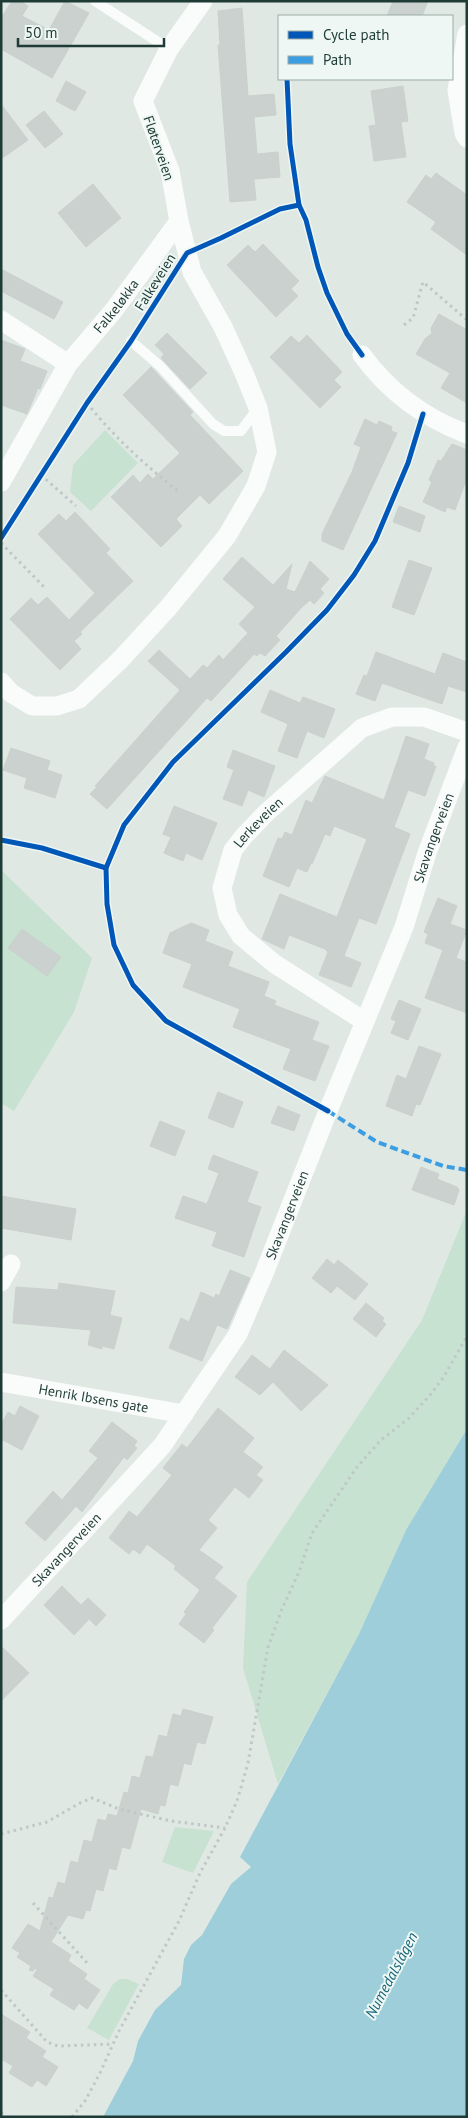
<svg xmlns="http://www.w3.org/2000/svg" width="468" height="2118" font-family="'PT Sans',sans-serif">
  <style>
    .green { fill: #c8e2d1 }
    .water { fill: #9dceda }
    .building { fill: #cbd1cf; stroke: #c9d1cd }
    .lines { fill: none; stroke-linecap: round; stroke-linejoin: round }
    .path { stroke: #bec8c6; stroke-width: 3; stroke-dasharray: 2.5 4; stroke-linecap: butt }
    .service { stroke: #fafcfb; stroke-width: 10 }
    .minor { stroke: #fafcfb; stroke-width: 19 }
    .quiet { stroke: #3c9ee2; stroke-width: 4; stroke-dasharray: 8 4; stroke-linecap: butt }
    .cycleway-casing { stroke: #eef7f3; stroke-width: 8 }
    .cycleway { stroke: #0057b8; stroke-width: 5 }
    .labels { text-anchor: middle; dominant-baseline: central; stroke-width: 4; stroke-linejoin: round; paint-order: stroke }
    .street-label { font-size: 14px; fill: #1e3b35; stroke: #eef7f3 }
    .water-label { font-size: 15px; font-style: italic; fill: #15647a; stroke: #eef7f3 }
  </style>
  <rect width="100%" height="100%" fill="#e0e8e4"/>
  <g class="green">
    <polygon points="105,430 138,463 91,511 70,492 73,465"/>
    <polygon points="1,870 92,958 74,1012 14,1111 1,1103"/>
    <polygon points="467,1210 467,1429 406,1530 359,1634 278,1784 243,1668 247,1582 422,1320"/>
    <polygon points="175,1827 214,1831 193,1873 162,1862"/>
    <polygon points="120,1979 127,1979 139,1984 109,2040 87,2028 113,1984"/>
  </g>
  <polygon class="water" points="467,1429 467,2115 465,2117 103,2117 133,2061 138,2041 155,2010 181,1985 184,1959 191,1945 202,1935 231,1884 251,1867 240,1857 359,1634 406,1530"/>
  <g class="building">
    <polygon points="12,1 20,1 28,6 22,16 49,30 65,1 89,13 52,78 1,49 1,18"/>
    <polygon points="393,1 428,1 422,16 387,16"/>
    <polygon points="242,8 248,96 274,94 276,115 254,117 257,154 278,152 280,177 254,179 256,200 230,202 218,45 220,45 218,11"/>
    <polygon points="66,81 86,92 75,111 56,101"/>
    <polygon points="403,86 408,121 401,122 406,157 374,161 369,126 376,125 371,91"/>
    <polygon points="1,104 28,140 1,159"/>
    <polygon points="44,111 63,134 45,148 26,125"/>
    <polygon points="436,173 467,195 467,255 431,229 436,222 407,202 426,175 431,179"/>
    <polygon points="93,184 121,218 86,247 58,213"/>
    <polygon points="263,244 299,281 291,289 298,296 276,317 227,265 248,245 255,252"/>
    <polygon points="1,269 63,302 54,319 1,291"/>
    <polygon points="439,314 467,330 467,403 441,388 450,373 416,354 425,339 432,333 431,328"/>
    <polygon points="167,333 207,373 190,389 161,358 164,354 155,345"/>
    <polygon points="307,335 342,372 334,380 341,387 320,408 270,357 291,336 299,343"/>
    <polygon points="1,340 25,349 20,361 47,371 40,389 38,388 27,414 1,405"/>
    <polygon points="151,367 193,412 190,415 243,471 209,504 200,495 176,519 182,526 161,547 111,497 133,475 140,483 148,474 153,479 180,453 123,395"/>
    <polygon points="365,419 377,425 379,421 392,427 391,431 397,433 343,550 322,541 322,534 352,472 361,447 354,444"/>
    <polygon points="452,444 467,450 467,478 455,510 447,507 445,512 423,502 432,482 429,480 438,460 441,461"/>
    <polygon points="399,506 425,516 420,532 393,522"/>
    <polygon points="75,512 110,549 106,553 133,581 80,632 82,634 74,641 81,649 60,670 10,619 31,598 38,605 47,597 69,620 95,593 38,534 59,514 66,521"/>
    <polygon points="242,557 273,585 292,564 286,589 295,592 310,561 329,579 320,589 324,593 314,604 310,600 302,607 276,636 280,640 265,656 260,653 257,656 254,654 211,701 207,698 107,809 90,794 97,787 95,786 180,690 148,661 159,650 190,679 203,665 207,668 219,655 223,660 248,633 239,624 255,607 223,579"/>
    <polygon points="409,560 432,568 414,615 392,607"/>
    <polygon points="376,652 435,674 443,653 467,662 467,692 448,686 442,704 382,683 375,701 356,694 364,675 367,676"/>
    <polygon points="270,690 300,703 303,697 335,709 324,738 307,731 297,758 278,751 288,724 261,712"/>
    <polygon points="406,736 429,744 424,759 434,763 433,766 436,766 425,796 408,790 394,827 410,834 376,924 359,918 344,956 361,963 351,987 319,975 328,952 325,949 289,935 284,949 262,939 280,894 337,917 367,839 334,826 330,836 325,834 312,864 311,863 307,872 297,868 289,887 263,876 278,838 282,839 285,832 292,835 306,800 312,803 325,776 384,800"/>
    <polygon points="11,748 50,761 47,770 62,775 55,798 24,788 27,778 3,770"/>
    <polygon points="233,750 275,766 264,797 248,790 242,806 223,799 234,770 227,767"/>
    <polygon points="174,806 217,823 202,860 186,853 183,861 164,853 171,837 163,834"/>
    <polygon points="438,898 457,906 450,924 467,930 456,958 467,962 467,1013 425,998 443,950 425,943 428,934 424,932"/>
    <polygon points="191,923 209,930 205,941 233,952 228,966 269,982 264,996 276,1001 274,1005 319,1022 312,1040 329,1046 315,1081 283,1069 291,1049 233,1027 240,1009 183,987 192,964 163,953 170,933"/>
    <polygon points="22,929 61,957 47,976 8,948"/>
    <polygon points="399,1000 421,1009 408,1040 391,1033 396,1021 391,1019"/>
    <polygon points="419,1046 441,1054 420,1105 416,1104 412,1116 386,1106 397,1075 406,1079"/>
    <polygon points="218,1092 243,1102 233,1128 208,1118"/>
    <polygon points="278,1106 300,1115 294,1131 271,1123"/>
    <polygon points="160,1121 185,1131 175,1156 150,1146"/>
    <polygon points="213,1155 258,1172 247,1202 261,1207 244,1257 212,1246 217,1232 175,1218 183,1196 207,1204 219,1173 208,1169"/>
    <polygon points="421,1167 439,1174 437,1179 457,1187 459,1190 454,1205 412,1190"/>
    <polygon points="1,1196 76,1209 71,1240 1,1228"/>
    <polygon points="327,1259 334,1265 338,1260 368,1284 355,1300 337,1286 331,1293 312,1278"/>
    <polygon points="230,1270 250,1278 227,1329 217,1325 202,1361 169,1348 181,1318 189,1322 201,1292 214,1298 216,1294 219,1296"/>
    <polygon points="59,1283 115,1291 110,1315 122,1318 114,1349 102,1346 102,1349 88,1345 91,1330 13,1323 16,1287 58,1290"/>
    <polygon points="366,1303 384,1318 382,1321 386,1324 376,1337 353,1319"/>
    <polygon points="284,1350 328,1385 301,1411 273,1382 260,1395 235,1377 252,1355 270,1369"/>
    <polygon points="20,1406 39,1416 22,1450 1,1439 1,1425 8,1412 15,1416"/>
    <polygon points="218,1408 254,1438 243,1452 263,1467 256,1475 263,1480 249,1498 235,1487 208,1520 217,1528 199,1550 223,1567 214,1578 237,1596 212,1628 214,1630 204,1643 179,1624 186,1614 184,1612 200,1590 174,1569 176,1566 147,1544 140,1554 133,1549 129,1554 109,1538 129,1511 137,1517 172,1475 163,1468 182,1444 187,1448"/>
    <polygon points="112,1422 137,1441 134,1446 137,1448 127,1460 124,1457 82,1512 76,1506 45,1541 25,1523 53,1491 62,1500 98,1458 89,1451"/>
    <polygon points="62,1586 81,1605 88,1598 106,1615 96,1626 89,1619 74,1635 44,1605"/>
    <polygon points="1,1646 29,1673 1,1701"/>
    <polygon points="183,1709 213,1717 205,1744 197,1742 191,1765 184,1763 178,1786 170,1784 165,1806 160,1805 158,1814 141,1809 130,1849 122,1847 116,1870 109,1868 103,1891 96,1889 90,1911 86,1910 83,1919 68,1915 51,1942 71,1955 68,1961 87,1974 84,1979 100,1990 87,2009 79,2003 74,2010 50,1995 54,1989 33,1976 37,1970 35,1968 33,1971 29,1970 31,1966 17,1957 20,1953 12,1948 28,1924 40,1931 49,1897 53,1898 58,1882 65,1884 71,1861 78,1863 84,1840 92,1842 98,1819 106,1821 108,1814 117,1816 124,1792 128,1793 132,1776 140,1778 146,1756 153,1757 159,1735 167,1737 173,1714 181,1716"/>
    <polygon points="1,2014 30,2032 26,2038 46,2051 42,2057 58,2067 46,2086 37,2080 32,2087 9,2073 13,2066 1,2059"/>
  </g>
  <g class="lines">
    <g class="path">
      <polyline points="404,325 413,318 423,282 467,320"/>
      <path d="M87 403C114 437 145 465 179 492"/>
      <polyline points="41,475 76,506"/>
      <polyline points="1,543 46,589"/>
      <polyline points="1,1834 47,1822 80,1803 92,1798 119,1809 171,1821 225,1828"/>
      <polyline points="33,1903 88,1964"/>
      <polyline points="1,1990 47,2042 58,2046 113,2044"/>
      <polyline points="1,2112 5,2117"/>
      <polyline points="72,2117 85,2101 100,2073 119,2031 179,1921 200,1873 225,1828 237,1801 248,1763 268,1647 282,1609 299,1572 312,1533 357,1467 381,1440 408,1419 431,1394 443,1378 467,1336"/>
    </g>
    <g class="service">
      <polyline points="95,1 169,49"/>
      <polyline points="131,341 160,366 213,424 224,431 241,431 258,408"/>
    </g>
    <g class="minor">
      <polyline points="467,34 457,90 464,133 467,138"/>
      <polyline points="1,320 68,364"/>
      <path d="M362 355C389 392 424 418 467 434"/>
      <path id="s1" d="M1 482 68 364 114 310 179 221"/>
      <polyline points="1,682 11,693 32,706 57,706 79,699 120,660 168,608 227,536 256,486 267,452 258,408 244,373 223,327 192,272 179,221 170,171 143,101 169,49 203,1"/>
      <path id="s2" d="M364 1021 275 964 241 936 228 915 222 888 233 850 244 836 266 813 362 728 392 717H424L467 732"/>
      <polyline points="1,1282 11,1264"/>
      <path id="s3" d="M1 1382 184 1414"/>
      <path id="s4" d="M1 1620 162 1446 238 1334 265 1271 328 1111 404 927 427 853 467 747"/>
    </g>
    <polyline class="quiet" points="328,1111 377,1142 443,1166 467,1170"/>
    <g class="cycleway-casing">
      <g id="cycleway">
        <polyline points="287,79 290,144 299,205 306,220 318,267 327,293 347,334 362,355"/>
        <polyline points="1,538 87,403 131,341 187,253 221,238 280,209 299,205"/>
        <polyline points="1,840 42,848 106,868"/>
        <polyline points="328,1111 166,1021 133,985 114,945 107,904 106,868 124,825 173,762 286,652 327,610 354,575 375,541 408,463 423,414"/>
      </g>
    </g>
    <use href="#cycleway" class="cycleway"/>
  </g>
  <g class="labels">
    <g class="street-label">
      <text transform="translate(159 148) rotate(71)">Fløterveien</text>
      <text transform="translate(155 282) rotate(-58)">Falkeveien</text>
      <text stroke="none"><textPath href="#s1" startOffset="211">Falkeløkka</textPath></text>
      <text stroke="none"><textPath href="#s2" startOffset="279">Lerkeveien</textPath></text>
      <text stroke="none"><textPath href="#s4" startOffset="906">Skavangerveien</textPath></text>
      <text stroke="none"><textPath href="#s4" startOffset="501">Skavangerveien</textPath></text>
      <text stroke="none"><textPath href="#s3" startOffset="94">Henrik Ibsens gate</textPath></text>
      <text stroke="none"><textPath href="#s4" startOffset="96">Skavangerveien</textPath></text>
    </g>
    <g class="water-label">
      <text transform="translate(391 1975) rotate(-62)">Numedalslågen</text>
    </g>
  </g>
  <rect width="468" height="2118" fill="none" stroke="#1e3b35" stroke-width="5"/>
  <rect x="278" y="15" width="175" height="65" fill="#eef7f3" stroke="#9baca7"/>
  <rect x="288" y="31" width="25" height="8" fill="#0057b8" stroke="#9baca7"/>
  <text x="323" y="40" font-size="15" fill="#1e3b35">Cycle path</text>
  <rect x="288" y="56" width="25" height="8" fill="#3c9ee2" stroke="#9baca7"/>
  <text x="323" y="65" font-size="15" fill="#1e3b35">Path</text>
  <path d="M18 38v8h146v-8" fill="none" stroke="#1e3b35" stroke-width="2.5"/>
  <text x="25" y="38" font-size="15" fill="#1e3b35" stroke="#eef7f3" stroke-width="4" paint-order="stroke">50 m</text>
</svg>
